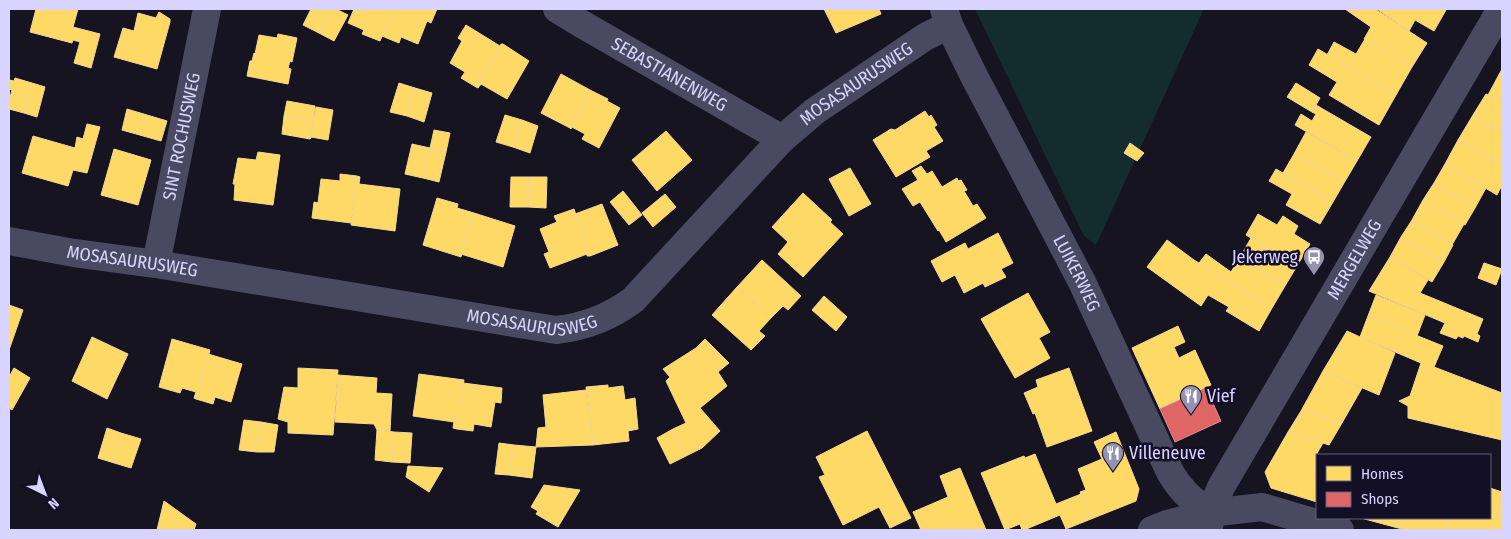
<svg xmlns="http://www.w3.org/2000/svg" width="1511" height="539" font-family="'Fira Sans Condensed',sans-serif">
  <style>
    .green { fill: #132c2d }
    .homes { fill: #ffd966; stroke: #f4d894 }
    .shops { fill: #e06666; stroke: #de8794 }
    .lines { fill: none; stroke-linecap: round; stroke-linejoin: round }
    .street { stroke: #4a4962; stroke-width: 28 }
    .labels { text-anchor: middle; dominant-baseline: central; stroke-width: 5; stroke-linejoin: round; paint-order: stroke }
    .street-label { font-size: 18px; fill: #d9d4ff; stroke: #130f26 }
    .poi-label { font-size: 18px; fill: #d9d4ff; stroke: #130f26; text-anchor: start }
  </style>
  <rect width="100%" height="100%" fill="#161421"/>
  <polygon class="green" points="975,9 1204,9 1096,245 1084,236"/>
  <g class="homes">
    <polygon points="36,9 78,9 73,27 100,34 91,68 74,63 80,42 73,40 72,43 30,32"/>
    <polygon points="311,9 331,9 319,33 303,25"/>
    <polygon points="331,9 336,9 348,15 334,41 319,33"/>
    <polygon points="354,9 394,9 380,41 362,34 364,30 348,23"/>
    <polygon points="394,9 437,9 431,23 427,21 418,44 401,37 399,43 382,36"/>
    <polygon points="824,9 879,9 881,14 836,33"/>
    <polygon points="1345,9 1375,9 1427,43 1412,67 1364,39 1371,27"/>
    <polygon points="1377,9 1445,9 1446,10 1434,31 1415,20 1409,31"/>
    <polygon points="159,12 170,19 170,22 157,69 114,57 123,28 134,31 138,13 156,18"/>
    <polygon points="466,25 500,46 501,44 503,44 476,87 461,78 465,72 450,63 462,41 458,38"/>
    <polygon points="278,34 297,38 292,62 290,61 288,68 291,69 288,84 247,76 250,61 252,61 254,53 255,54 259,35 277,38"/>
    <polygon points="1365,39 1412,67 1396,95 1327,55 1334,42 1356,54"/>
    <polygon points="503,44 529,61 507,99 481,84 478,88 476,87"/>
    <polygon points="1318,49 1396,95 1379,125 1329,95 1337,82 1309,65"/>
    <polygon points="1502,69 1502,102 1488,95"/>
    <polygon points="561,74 590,90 570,128 541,113"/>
    <polygon points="15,78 32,83 24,113 9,109 9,101 12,90 9,89 9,80 14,81"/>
    <polygon points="32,83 45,87 37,117 24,113"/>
    <polygon points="399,83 415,88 407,116 390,112"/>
    <polygon points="1296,83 1320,98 1312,112 1287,97"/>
    <polygon points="415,88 432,93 424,122 407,116"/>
    <polygon points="590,90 608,99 607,101 620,108 599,148 582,139 585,134 572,127 571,129 570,128"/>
    <polygon points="1486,94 1502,102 1502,132 1473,115"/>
    <polygon points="287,101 315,106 313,122 284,116"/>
    <polygon points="1316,105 1371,137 1357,161 1295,125 1301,114 1312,121 1316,114 1312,112"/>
    <polygon points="316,107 333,110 328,140 311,137 310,139"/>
    <polygon points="127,109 167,121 161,141 122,130"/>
    <polygon points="925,111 929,117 931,115 937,125 934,127 943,141 926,151 930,157 896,177 873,140 891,129 895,130"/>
    <polygon points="505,115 522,120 513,147 496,142"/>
    <polygon points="1473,115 1502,132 1502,163 1497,162 1458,140"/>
    <polygon points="284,116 313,122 310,139 282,134"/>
    <polygon points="522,120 538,126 530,153 513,147"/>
    <polygon points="87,124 100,127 87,173 73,170 68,186 22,173 33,136 75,148 77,137 83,139"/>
    <polygon points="434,130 450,133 446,152 430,148"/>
    <polygon points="666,131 692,160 657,191 632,160"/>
    <polygon points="1306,132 1357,161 1344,183 1294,154"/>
    <polygon points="1458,140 1497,162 1502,163 1502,185 1497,195 1445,164"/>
    <polygon points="1130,143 1144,153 1137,161 1124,153"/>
    <polygon points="412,144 430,148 423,178 405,174"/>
    <polygon points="430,148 446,152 439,182 423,178"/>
    <polygon points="114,149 151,160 138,205 101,195"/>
    <polygon points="258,152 280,155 273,205 234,200 235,184 233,184 238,158 256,160"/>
    <polygon points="1294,154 1344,183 1333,202 1283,173"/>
    <polygon points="1445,164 1486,188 1475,208 1434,183"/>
    <polygon points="921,166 927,174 932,171 942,187 957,178 958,181 961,180 967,190 964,191 973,206 977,204 986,218 946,242 939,230 938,231 920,202 913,206 902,189 918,180 912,171"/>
    <polygon points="850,168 871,204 849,216 829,179"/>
    <polygon points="1276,169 1333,202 1320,224 1286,205 1292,194 1269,181"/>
    <polygon points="340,174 357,176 351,223 312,218 314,202 318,203 321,179 340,181"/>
    <polygon points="357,176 360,177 359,184 400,189 395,231 351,225"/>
    <polygon points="511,177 529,177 528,207 510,207"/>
    <polygon points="529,177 547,177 546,208 528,207"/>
    <polygon points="1434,183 1475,208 1465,225 1423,200"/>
    <polygon points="623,191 642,215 629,225 610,202"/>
    <polygon points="803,193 832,220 830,222 843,234 803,277 778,254 788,242 772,227"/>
    <polygon points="665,194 676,207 653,227 642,213"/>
    <polygon points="437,198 458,204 457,208 474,213 461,257 423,245"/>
    <polygon points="1423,200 1464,224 1452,245 1412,220"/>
    <polygon points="602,204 618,245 590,256 575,214"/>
    <polygon points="574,209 590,256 587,256 587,254 550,268 544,254 549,252 540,229 557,222 554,216"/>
    <polygon points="474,213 515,226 503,267 461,254"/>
    <polygon points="1258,214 1277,225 1283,216 1298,226 1294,234 1310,244 1297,266 1246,235"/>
    <polygon points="1412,220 1453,245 1444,262 1401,237"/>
    <polygon points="998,233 1013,263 1001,269 1006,277 985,287 983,283 964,293 955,275 942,282 931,261 965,243 968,249"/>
    <polygon points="1401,237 1444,262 1432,282 1390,257"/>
    <polygon points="1251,238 1297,266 1285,286 1239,259"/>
    <polygon points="1167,240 1194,260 1272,308 1259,331 1226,311 1229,307 1208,295 1201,306 1147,267"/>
    <polygon points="1206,254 1231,272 1239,259 1285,286 1272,308 1199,263"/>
    <polygon points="1390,257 1428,280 1420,293 1483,319 1477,334 1480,336 1478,342 1464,336 1463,338 1458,336 1456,339 1440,333 1445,323 1369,291"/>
    <polygon points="762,260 801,296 788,310 783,306 771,318 737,287"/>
    <polygon points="1484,263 1502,269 1496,285 1478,278"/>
    <polygon points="737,287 771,318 759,331 765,336 751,350 712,315"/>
    <polygon points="1028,293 1050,332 1039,338 1050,358 1015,378 981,319"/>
    <polygon points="1376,295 1425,315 1417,336 1368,316"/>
    <polygon points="824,296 847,317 836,331 812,310"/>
    <polygon points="9,305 23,310 9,350"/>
    <polygon points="1368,316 1443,346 1434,367 1502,393 1502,440 1408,418 1408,406 1399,401 1410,396 1421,363 1360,337"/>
    <polygon points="1178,326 1185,342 1174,347 1179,358 1195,350 1211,385 1160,409 1132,348"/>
    <polygon points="1347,331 1395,353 1379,395 1323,371"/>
    <polygon points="92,337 128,354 107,399 72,381"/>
    <polygon points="172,339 210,350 196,399 194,398 196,392 182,388 180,393 159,387"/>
    <polygon points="705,339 729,363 718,372 727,386 700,408 720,431 702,448 686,456 673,429 686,423 666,381 670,377 663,369 696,348"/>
    <polygon points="208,354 242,364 231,402 215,397 213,404 196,399"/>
    <polygon points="14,368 30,378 12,410 9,408 9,377"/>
    <polygon points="298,368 338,370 333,435 288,433 288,422 278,419 284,387 298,388"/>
    <polygon points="1069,368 1092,431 1047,447 1035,413 1033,414 1024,393 1038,387 1036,380"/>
    <polygon points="1323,371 1362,388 1342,423 1301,411"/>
    <polygon points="419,374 464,380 457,429 453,428 454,422 413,416"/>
    <polygon points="338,375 377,378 376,393 392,394 390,431 377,430 374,424 335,422"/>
    <polygon points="463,383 502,388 501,403 495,402 491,427 474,424 473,431 457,429"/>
    <polygon points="608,385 608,388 623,386 625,400 635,398 638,429 628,431 629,441 593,445 586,387"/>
    <polygon points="586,390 593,445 536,447 538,428 546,427 543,395"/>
    <polygon points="1301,411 1342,423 1329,445 1288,432"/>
    <polygon points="244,420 261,422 257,452 239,450"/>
    <polygon points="261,422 278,425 274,452 257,452"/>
    <polygon points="107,428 121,433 111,462 98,458"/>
    <polygon points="673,429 686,456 670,464 657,438"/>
    <polygon points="377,430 394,432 392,462 375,460"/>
    <polygon points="867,431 911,518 890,528 879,507 843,525 819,477 825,475 816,457"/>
    <polygon points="394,432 412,433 410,463 392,462"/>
    <polygon points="1116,432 1139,489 1136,501 1091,519 1080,492 1086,490 1078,469 1102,459 1094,442"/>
    <polygon points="1288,432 1323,443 1316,455 1318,455 1317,502 1271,488 1265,472"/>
    <polygon points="121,433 141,439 131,468 111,462"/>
    <polygon points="499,443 514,445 509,475 495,474"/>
    <polygon points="514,445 536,447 532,478 509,475"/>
    <polygon points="1035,454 1056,504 1081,494 1091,519 1066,529 1060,515 1024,530 1022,530 1020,524 1005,530 981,473 1024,456 1025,458"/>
    <polygon points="408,466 443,468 429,492 406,477"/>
    <polygon points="960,468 986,530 921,530 913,512 948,497 940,476"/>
    <polygon points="544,485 580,490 558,527 536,514 538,511 531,507"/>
    <polygon points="1490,488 1502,492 1493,530 1446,530 1449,518 1490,518"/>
    <polygon points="1502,494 1502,530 1493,530"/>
    <polygon points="164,501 196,524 194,530 157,530"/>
    <polygon points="1361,518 1400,518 1398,528"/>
    <polygon points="1400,518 1449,518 1446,530 1408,530 1398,528"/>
  </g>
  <polygon class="shops" points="1206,388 1221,421 1175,442 1160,409"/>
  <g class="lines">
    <g class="street">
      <path id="s1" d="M557 9 580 23 782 139"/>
      <path id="s2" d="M944 9 949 25 974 76 1082 282 1170 472C1180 490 1193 502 1210 513"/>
      <path id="s3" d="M9 241 74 253 156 264 556 330C585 327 610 317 633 300L782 139 815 111 925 37 949 25"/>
      <path id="s4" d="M156 264 207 9"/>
      <polyline points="1152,530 1167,524 1210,513 1262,507 1340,530"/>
      <path id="s5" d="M1209 530 1210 513 1221 487 1501 9"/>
    </g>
  </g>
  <defs>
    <g id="bus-pin" transform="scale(1.125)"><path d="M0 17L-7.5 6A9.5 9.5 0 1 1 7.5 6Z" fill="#9591b1" stroke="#130f26"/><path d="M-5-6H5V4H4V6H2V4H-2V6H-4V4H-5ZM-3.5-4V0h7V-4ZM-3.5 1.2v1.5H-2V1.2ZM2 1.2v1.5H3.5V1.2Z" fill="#fff"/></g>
    <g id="restaurant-pin" transform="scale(1.125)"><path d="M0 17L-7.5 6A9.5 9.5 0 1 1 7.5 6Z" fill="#9591b1" stroke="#130f26"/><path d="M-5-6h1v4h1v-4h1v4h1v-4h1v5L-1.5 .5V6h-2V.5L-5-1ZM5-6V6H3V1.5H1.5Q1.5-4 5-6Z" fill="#fff"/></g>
  </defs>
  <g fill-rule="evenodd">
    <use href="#bus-pin" x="1314" y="257"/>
    <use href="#restaurant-pin" x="1191" y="396"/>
    <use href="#restaurant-pin" x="1113" y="453"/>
  </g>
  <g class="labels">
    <g class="street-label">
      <text stroke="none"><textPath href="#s1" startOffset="130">SEBASTIANENWEG</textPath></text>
      <text stroke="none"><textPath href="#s3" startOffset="950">MOSASAURUSWEG</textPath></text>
      <text stroke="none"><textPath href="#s4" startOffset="130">SINT ROCHUSWEG</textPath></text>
      <text stroke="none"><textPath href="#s5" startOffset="309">MERGELWEG</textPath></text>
      <text stroke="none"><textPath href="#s3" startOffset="125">MOSASAURUSWEG</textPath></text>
      <text stroke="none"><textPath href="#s2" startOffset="296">LUIKERWEG</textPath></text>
      <text stroke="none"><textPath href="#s3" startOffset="530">MOSASAURUSWEG</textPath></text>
    </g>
    <g class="poi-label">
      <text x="1298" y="257" text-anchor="end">Jekerweg</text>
      <text x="1207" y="396">Vief</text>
      <text x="1129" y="453">Villeneuve</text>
    </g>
  </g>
  <rect width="1511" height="539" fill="none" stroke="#d9d4ff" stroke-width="20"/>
  <rect x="1316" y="454" width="175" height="65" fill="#130f26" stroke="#625e7d"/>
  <rect x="1326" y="466" width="25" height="15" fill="#ffd966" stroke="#625e7d"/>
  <text x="1361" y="479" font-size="15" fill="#d9d4ff">Homes</text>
  <rect x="1326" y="492" width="25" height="15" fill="#e06666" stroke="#625e7d"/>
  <text x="1361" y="504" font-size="15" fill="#d9d4ff">Shops</text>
  <g transform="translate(45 494) rotate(138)" stroke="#130f26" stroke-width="4" paint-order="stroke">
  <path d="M0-4L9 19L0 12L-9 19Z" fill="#d9d4ff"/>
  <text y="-8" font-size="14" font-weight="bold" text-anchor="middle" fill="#d9d4ff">N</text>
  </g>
</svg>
